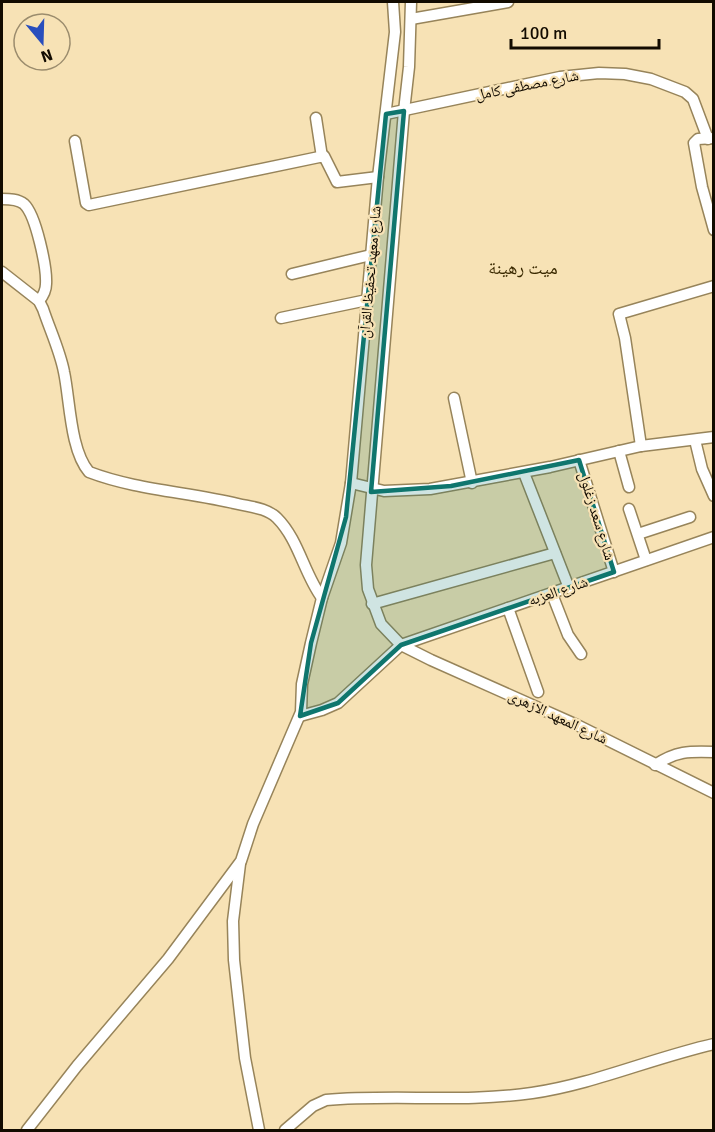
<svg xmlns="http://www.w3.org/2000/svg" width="715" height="1132" font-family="Signika,'Noto Naskh Arabic',sans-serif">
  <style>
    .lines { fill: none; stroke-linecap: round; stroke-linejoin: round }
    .street-casing { stroke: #97845a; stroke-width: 13 }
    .street { stroke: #fff; stroke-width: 10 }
    .marked { fill: #0f766e; fill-opacity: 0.2; stroke: #0f766e; stroke-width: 4.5; stroke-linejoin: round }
    .labels { text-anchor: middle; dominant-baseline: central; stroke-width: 4.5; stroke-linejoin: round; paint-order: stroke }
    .street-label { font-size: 15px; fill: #120b00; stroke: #f7e2b5 }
    .quarter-label { font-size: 18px; fill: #3a2900; stroke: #f7e2b5 }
  </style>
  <rect width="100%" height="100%" fill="#f7e2b5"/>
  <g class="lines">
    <g class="street-casing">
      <g id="street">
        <polyline points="411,2 409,67 404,111 366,565 368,589 381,624 401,645 431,660 577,725 714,793"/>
        <polyline points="411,19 508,2"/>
        <polyline points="386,114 560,77 599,73 625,74 651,79 685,92 693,99 708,139"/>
        <polyline points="316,118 322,157"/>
        <polyline points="714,138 698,139 694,143 702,187 714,230"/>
        <polyline points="75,141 86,203 89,205 324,156 337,182 378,177"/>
        <path d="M2 199C9 199 18 199 24 204 36 215 47 268 46 284 46 291 43 296 39 301"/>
        <path d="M2 272 39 301 43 309C50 330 60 351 64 372 70 400 70 450 89 472 136 490 189 492 238 504 251 507 267 508 277 518 299 540 304 574 322 598"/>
        <polyline points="292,274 371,255"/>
        <polyline points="281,318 367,300"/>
        <polyline points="454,398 472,483"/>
        <polyline points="695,440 702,469 714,496"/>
        <polyline points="641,446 625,338 619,314 714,286"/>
        <polyline points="619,451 629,487"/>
        <polyline points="579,460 614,572"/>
        <polyline points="524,473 569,588"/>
        <polyline points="351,483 384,491 430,489 550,467 641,446 714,437"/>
        <polyline points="629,509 646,560"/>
        <polyline points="638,534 690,517"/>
        <polyline points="552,594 568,635 581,654"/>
        <polyline points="372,604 555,553"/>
        <polyline points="508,608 538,692"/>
        <polyline points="300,716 322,710 338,703 401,645 714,537"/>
        <path d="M655 765C676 751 689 751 714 752"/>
        <polyline points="240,864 233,921 234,960 245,1058 259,1130"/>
        <polyline points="27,1130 77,1066 168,959 241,861 253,824 301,712 302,684 311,643 322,598 341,543 351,483 378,177 395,32 393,2"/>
        <path d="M285 1130 313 1106 326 1100C394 1094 464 1103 532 1093 594 1084 652 1058 714 1044"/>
      </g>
    </g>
    <use href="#street" class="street"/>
  </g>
  <path class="marked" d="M404 111 371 492 451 486 579 460 614 572 401 645 338 703 300 716 311 643 346 517 386 114Z"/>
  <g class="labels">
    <g class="street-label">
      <text transform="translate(527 85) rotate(-11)">شارع مصطفى كامل</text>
      <text transform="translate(370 272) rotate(-85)">شارع معهد تحفيظ القرآن</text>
      <text transform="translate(597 516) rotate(73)">شارع سعد زغلول</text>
      <text transform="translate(558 591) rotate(-19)">شارع العزبه</text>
      <text transform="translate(558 717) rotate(25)">شارع المعهد الازهرى</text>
    </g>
    <g class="quarter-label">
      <text x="523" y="268">ميت رهينة</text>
    </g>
  </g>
  <rect width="715" height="1132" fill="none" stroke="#120b00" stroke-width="6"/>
  <g transform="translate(42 42) rotate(161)"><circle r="28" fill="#f7e2b5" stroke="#9b8c6d" stroke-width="1.5"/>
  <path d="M0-4.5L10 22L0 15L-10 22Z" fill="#294ebd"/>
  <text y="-9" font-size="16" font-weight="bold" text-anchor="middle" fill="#120b00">N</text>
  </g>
  <path d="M511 39v9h148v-9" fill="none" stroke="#120b00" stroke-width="3"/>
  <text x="520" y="39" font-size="18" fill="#120b00" stroke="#f7e2b5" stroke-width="4.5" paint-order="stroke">100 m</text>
</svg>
